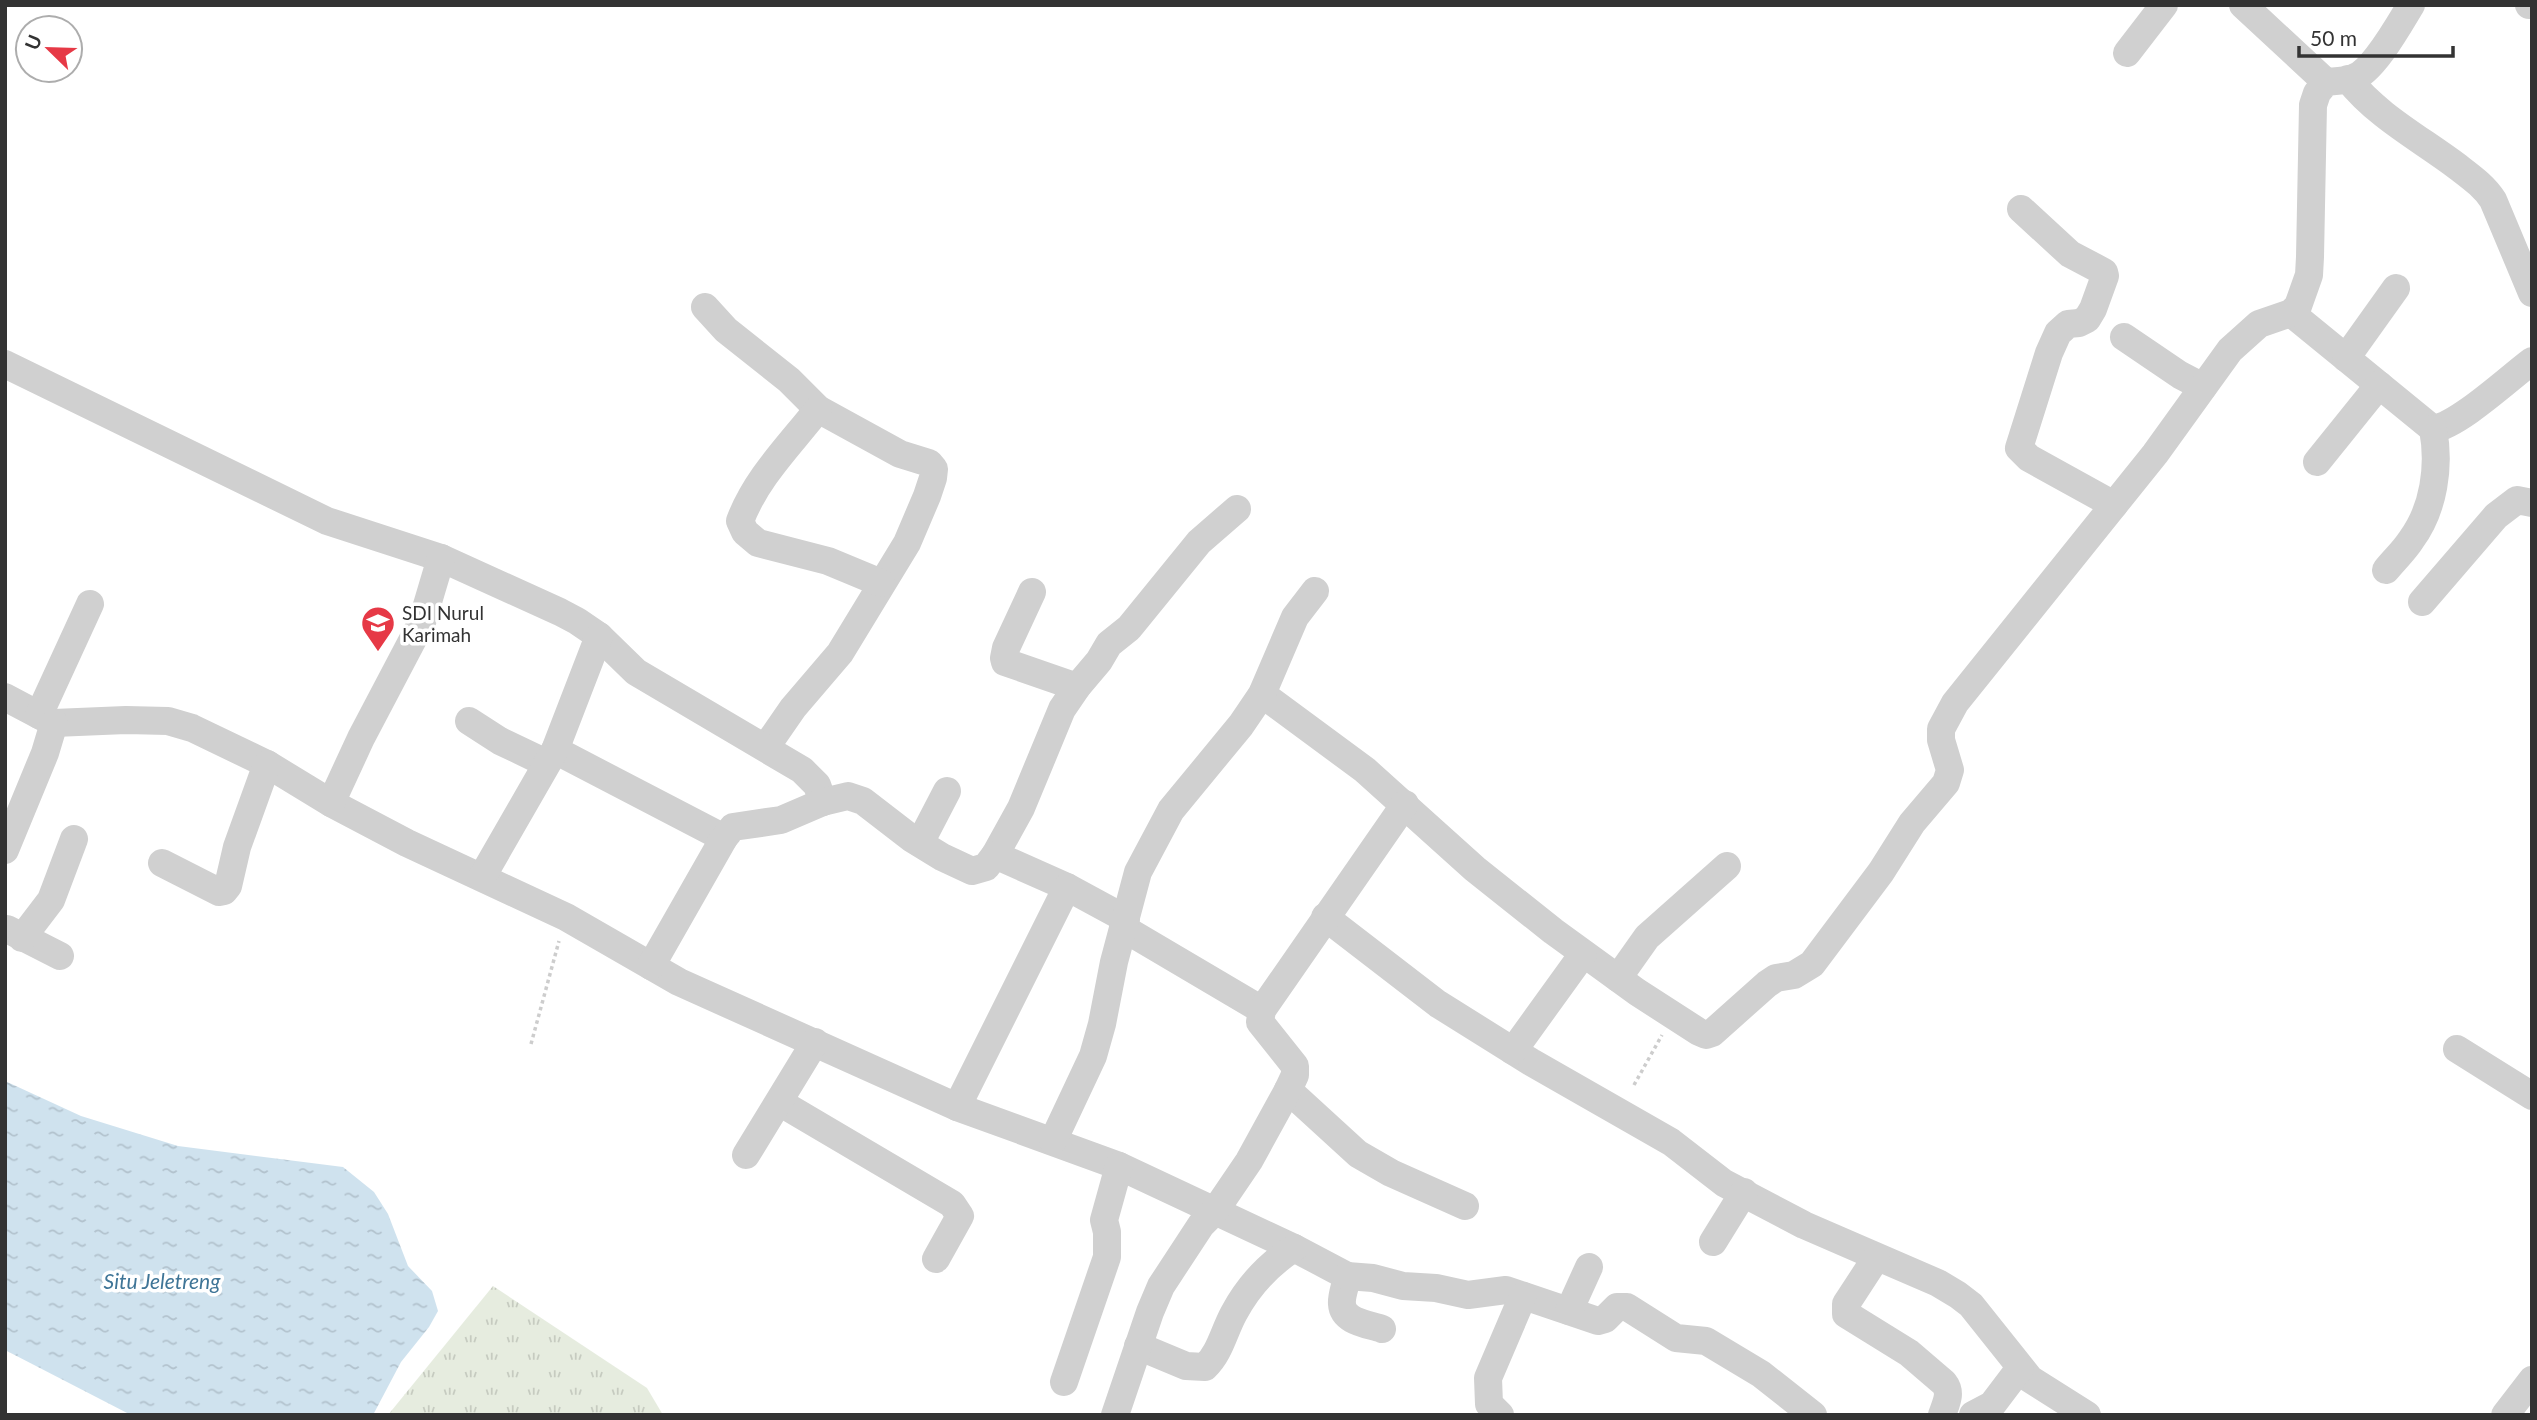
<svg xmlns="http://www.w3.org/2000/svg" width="2537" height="1420" font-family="Lato,sans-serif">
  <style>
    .grass { fill: url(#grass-tufts) }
    .water { fill: url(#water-ripples) }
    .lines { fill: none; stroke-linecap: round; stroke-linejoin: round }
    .path { stroke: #cdcdcd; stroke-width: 3.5; stroke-dasharray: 3.5 3.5; stroke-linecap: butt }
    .minor { stroke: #d0d0d0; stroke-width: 28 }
    .labels { text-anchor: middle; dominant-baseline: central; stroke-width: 7; stroke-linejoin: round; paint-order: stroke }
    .poi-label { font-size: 19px; fill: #333; stroke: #fff; text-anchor: start }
    .water-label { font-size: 21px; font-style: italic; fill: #3f7597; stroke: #fff }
  </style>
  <defs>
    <pattern id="grass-tufts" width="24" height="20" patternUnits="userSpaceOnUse" patternTransform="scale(1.75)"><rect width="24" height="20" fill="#e6ecdf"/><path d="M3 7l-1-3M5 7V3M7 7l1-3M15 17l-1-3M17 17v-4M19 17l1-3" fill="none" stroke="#c6cbc0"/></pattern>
    <pattern id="water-ripples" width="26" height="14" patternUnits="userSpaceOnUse" patternTransform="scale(1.75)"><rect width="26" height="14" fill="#cfe2ee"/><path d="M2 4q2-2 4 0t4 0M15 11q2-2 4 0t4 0" fill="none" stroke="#b2c2cd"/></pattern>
  </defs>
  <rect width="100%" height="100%" fill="#fff"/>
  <polygon class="grass" points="493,1286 647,1388 663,1415 388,1415"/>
  <polygon class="water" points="5,1081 81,1116 178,1146 343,1167 374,1192 388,1214 408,1266 432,1291 438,1311 429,1327 401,1362 373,1415 131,1415 5,1350"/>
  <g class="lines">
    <g class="path">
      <polyline points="531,1044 559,941"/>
      <polyline points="1634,1085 1662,1035"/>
    </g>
    <g class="minor">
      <polyline points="2243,5 2326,82"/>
      <polyline points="2529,5 2532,5"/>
      <polyline points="2127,53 2164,5"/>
      <path d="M2348 79C2377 116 2421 139 2458 167 2471 177 2484 186 2493 200L2532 293"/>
      <polyline points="2021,209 2070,254 2104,272 2105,276 2093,309 2087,319 2079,323 2068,324 2058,333 2049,353 2019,448 2029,458 2114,505"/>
      <polyline points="705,307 726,330 789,380 818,409 900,454 929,463 934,469 933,478 927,496 907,543 840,653 793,708 766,747"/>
      <polyline points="2291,313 2433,429"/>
      <polyline points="2124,337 2180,375 2203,387"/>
      <polyline points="2346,358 2396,288"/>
      <polyline points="5,364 327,521 441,558 560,612 577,621 599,636 636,672 802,770 817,785 823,802"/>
      <path d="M818 409C790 445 756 478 740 521L745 532 758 543 828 561 881 583"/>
      <path d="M2433 429C2459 425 2509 378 2532 361"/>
      <polyline points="2317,462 2379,385"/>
      <path d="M2386 570C2394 560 2404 551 2411 540 2434 509 2440 466 2433 429"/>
      <polyline points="1032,592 1006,648 1004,658 1005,662 1077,687"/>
      <polyline points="2422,602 2496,516 2517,500 2532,503"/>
      <path d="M1262 694 1365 770 1475 869 1553 931 1637 992 1699 1032 1706 1035 1712 1033 1767 984 1776 978 1794 975 1812 964 1881 872 1912 823 1946 783 1950 770 1941 740V729L1955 703 2155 454 2230 350 2259 324 2291 313 2298 306 2309 275 2310 257 2313 105 2317 93 2326 82C2335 81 2345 81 2353 78 2373 72 2400 23 2411 5"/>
      <path d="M5 697 54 723 126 720 168 721 192 728 267 764 331 803 407 843 566 917 679 982 957 1107 1119 1166 1294 1248 1347 1276C1346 1285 1341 1296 1342 1304 1343 1322 1368 1324 1382 1329"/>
      <polyline points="39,715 90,604"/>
      <polyline points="469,721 500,741 546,763"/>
      <polyline points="555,750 724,838"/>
      <polyline points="331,803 361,738 422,622 441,558"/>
      <polyline points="920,843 947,791"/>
      <polyline points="5,850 45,753 54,723"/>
      <polyline points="995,855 1021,808 1062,709 1077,687 1099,661 1109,644 1129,628 1199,542 1237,509"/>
      <polyline points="162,863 219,892 224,891 228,886 237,847 267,764"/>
      <polyline points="482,877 555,750 599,636"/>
      <polyline points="1325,917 1438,1004 1531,1062 1671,1142 1724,1183 1804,1225 1938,1283 1958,1295 1971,1305 2030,1379 2087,1415"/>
      <polyline points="1123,928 1262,1010"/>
      <polyline points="7,929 60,956"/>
      <polyline points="22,938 51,900 74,839"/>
      <polyline points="651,966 724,838 733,827 781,820 823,802 848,796 863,801 911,838 942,857 972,871 986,867 995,855 1067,887 1126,919"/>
      <polyline points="1618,978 1647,937 1727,866"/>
      <polyline points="2457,1049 2532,1096"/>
      <polyline points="1513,1051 1583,954"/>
      <polyline points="1288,1090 1358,1154 1391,1173 1465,1206"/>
      <polyline points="779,1102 952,1204 960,1216 936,1259"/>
      <polyline points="957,1107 1067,887"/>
      <polyline points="1053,1141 1093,1056 1102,1024 1114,962 1138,872 1171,810 1241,725 1262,694 1295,617 1315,591"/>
      <polyline points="746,1155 815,1042"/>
      <polyline points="1713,1242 1744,1192"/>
      <path d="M1876 1258 1846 1304V1314L1909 1353 1944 1383C1952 1393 1946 1403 1942 1415"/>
      <polyline points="1347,1276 1373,1278 1403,1286 1436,1288 1468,1295 1506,1290 1598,1321 1605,1319 1617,1307 1627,1307 1676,1338 1706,1341 1761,1374 1813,1415"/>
      <polyline points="1569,1311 1589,1267"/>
      <path d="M1138 1346 1186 1366 1205 1367C1220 1353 1224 1331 1234 1313 1248 1287 1269 1264 1294 1248"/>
      <polyline points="1064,1382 1107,1257 1107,1232 1104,1220 1119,1166"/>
      <polyline points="1115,1415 1150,1312 1161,1286 1201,1225 1215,1211 1249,1161 1288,1090 1295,1075 1295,1066 1260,1022 1262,1010 1405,804"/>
      <polyline points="1500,1415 1489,1404 1488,1378 1523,1296"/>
      <polyline points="1973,1415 1992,1405 2020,1368"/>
      <polyline points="2505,1415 2532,1380"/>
    </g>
  </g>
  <defs>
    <g id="school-pin" transform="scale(1.75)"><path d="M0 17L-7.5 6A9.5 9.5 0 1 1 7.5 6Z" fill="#e63946" stroke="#fff"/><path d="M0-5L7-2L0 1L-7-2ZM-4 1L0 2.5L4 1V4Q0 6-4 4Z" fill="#fff"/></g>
  </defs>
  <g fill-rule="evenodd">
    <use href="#school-pin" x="378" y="623"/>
  </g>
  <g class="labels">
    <g class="poi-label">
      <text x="402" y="612">SDI Nurul<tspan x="402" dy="22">Karimah</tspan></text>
    </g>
    <g class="water-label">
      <text x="162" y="1280">Situ Jeletreng</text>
    </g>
  </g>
  <rect width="2537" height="1420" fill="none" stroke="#333333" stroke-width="14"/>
  <g transform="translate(49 49) rotate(293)"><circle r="33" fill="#ffffff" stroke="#adadad" stroke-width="2"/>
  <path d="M0-5L12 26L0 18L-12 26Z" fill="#e63946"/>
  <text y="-10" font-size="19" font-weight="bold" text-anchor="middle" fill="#333333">U</text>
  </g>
  <path d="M2299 46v10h154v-10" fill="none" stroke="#333333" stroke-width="3.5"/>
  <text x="2310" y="46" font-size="21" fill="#333333" stroke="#ffffff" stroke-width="5" paint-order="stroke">50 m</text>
</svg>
